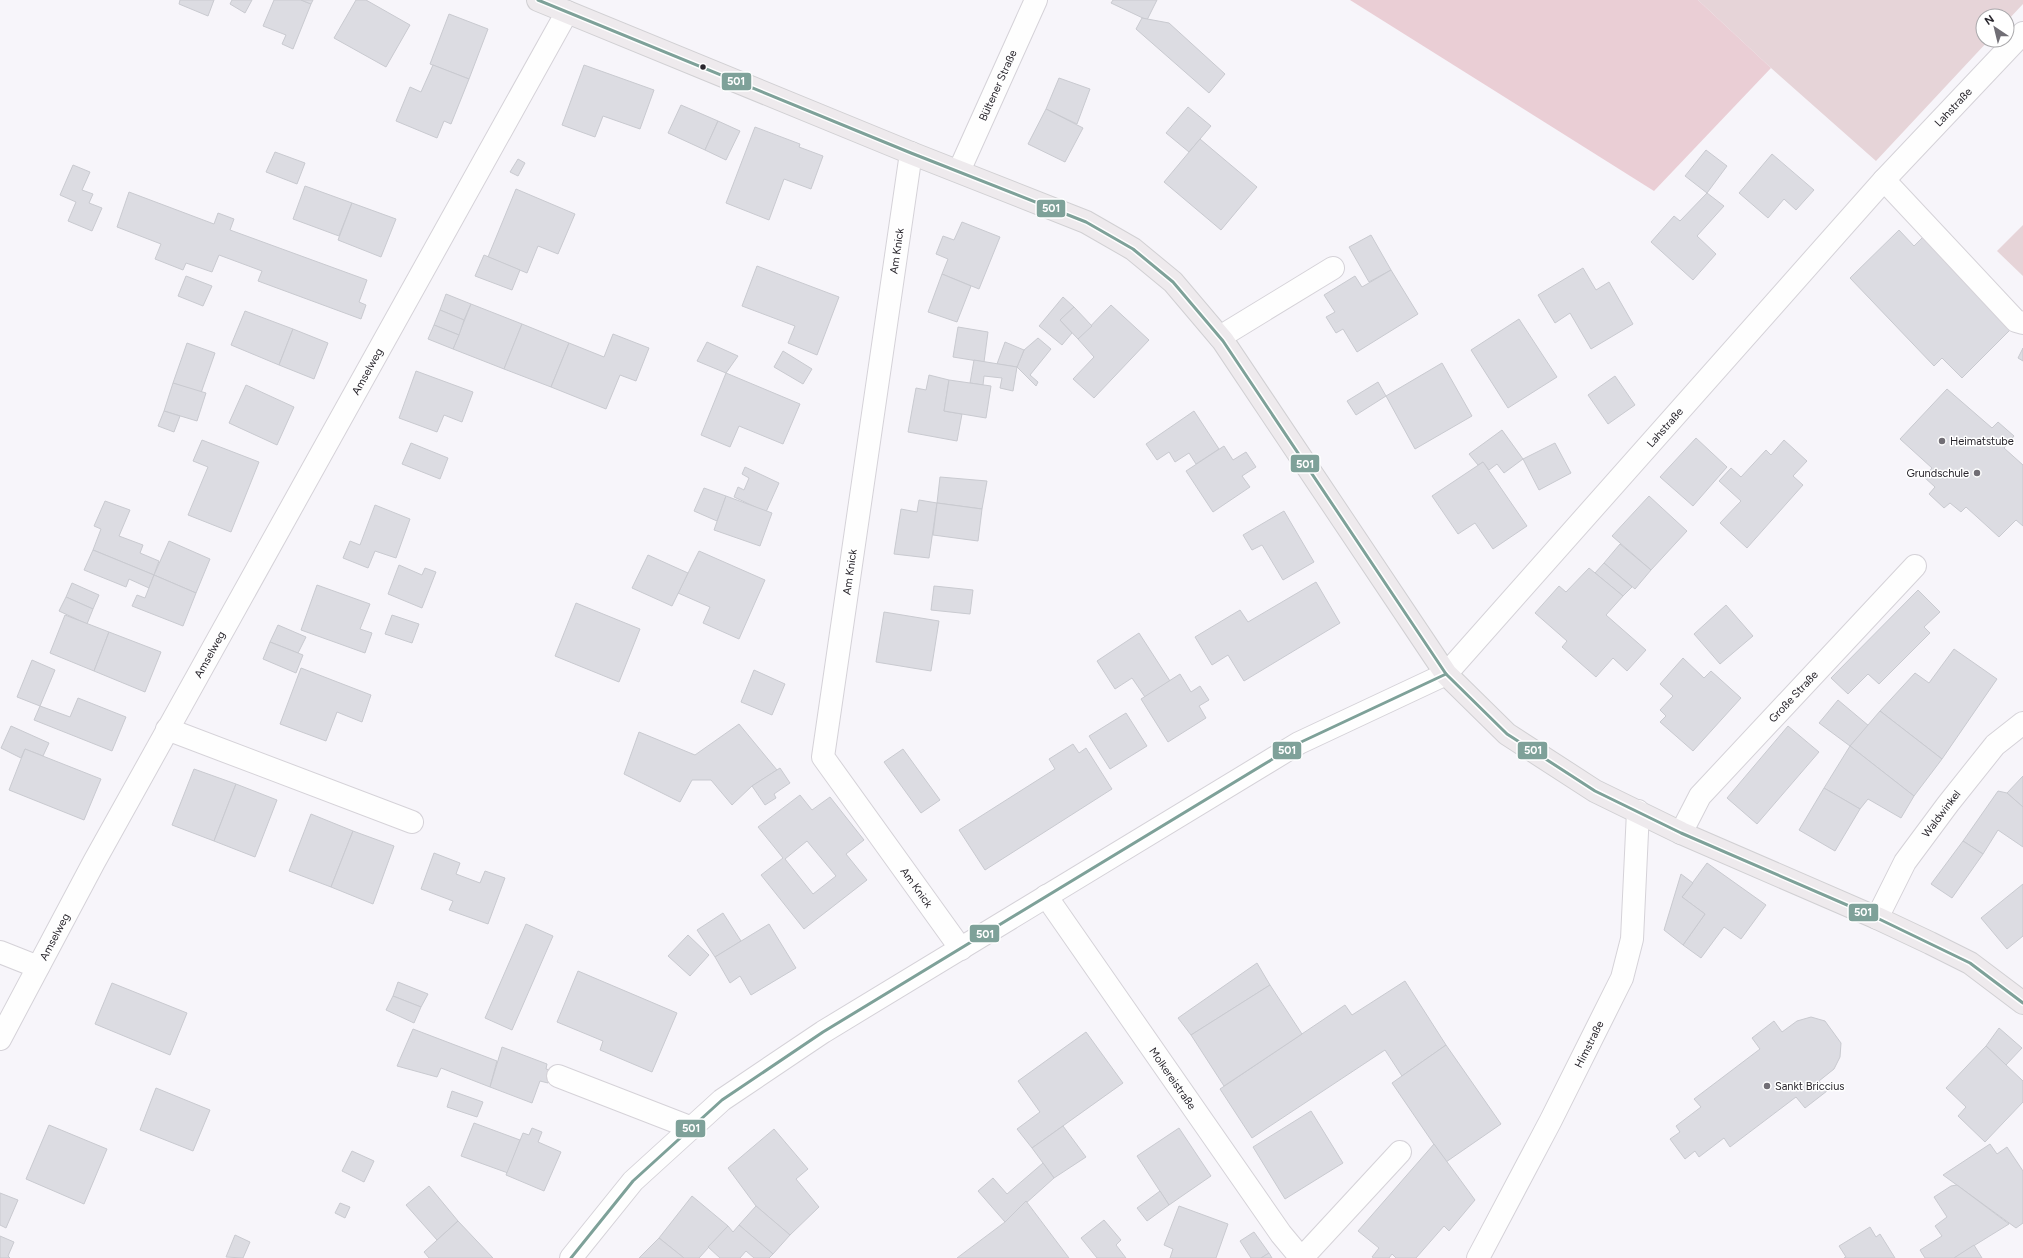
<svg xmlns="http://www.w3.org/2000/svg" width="2023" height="1258" font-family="Figtree,sans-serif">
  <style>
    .green { fill: #e6d4d8 }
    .forest { fill: #eaced5 }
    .building { fill: #dcdce2; stroke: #c9cad0; fill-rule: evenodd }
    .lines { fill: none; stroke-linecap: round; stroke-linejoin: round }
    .minor-casing { stroke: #d5d2d8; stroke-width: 24 }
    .major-casing { stroke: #d1d0d3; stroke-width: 24 }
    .minor { stroke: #fefefe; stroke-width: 22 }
    .major { stroke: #eeeaed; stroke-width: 22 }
    .bus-1-casing { stroke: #fff; stroke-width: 6 }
    .bus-1 { stroke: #7ea199; stroke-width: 3 }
    .bus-dot { fill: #29262d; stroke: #fff; stroke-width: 1.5 }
    .poi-dot { fill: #716e75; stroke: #fff; stroke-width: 1.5 }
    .labels { text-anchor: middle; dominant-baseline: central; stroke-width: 3; stroke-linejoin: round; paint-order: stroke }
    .street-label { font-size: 11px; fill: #29262d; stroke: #fff }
    .poi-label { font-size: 11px; fill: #29262d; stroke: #fff; text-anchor: start }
    .line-badge { stroke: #fff; stroke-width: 1.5 }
    .badge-label { font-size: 11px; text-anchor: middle; font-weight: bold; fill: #fff }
  </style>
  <rect width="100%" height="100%" fill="#f7f5fa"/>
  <g class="green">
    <polygon points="1698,0 2023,0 2023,4 2007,21 2007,16 1983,16 1983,40 1989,40 1876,161 1771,68"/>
    <polygon points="2023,225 2023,276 1997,251"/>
  </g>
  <polygon class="forest" points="1350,0 1698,0 1771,68 1654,191"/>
  <g class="building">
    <polygon points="180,0 214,0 208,16 179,4"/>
    <polygon points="232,0 252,0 245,13 230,4"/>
    <polygon points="274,0 301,0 311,4 293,49 282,44 286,35 263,26"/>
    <polygon points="301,0 313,0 311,4"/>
    <polygon points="356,0 366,0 410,25 386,67 334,38"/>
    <polygon points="1113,0 1157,0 1147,20 1111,3"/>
    <polygon points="449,14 488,29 469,79 430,64"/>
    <polygon points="1142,18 1169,23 1225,74 1209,93 1136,29"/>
    <polygon points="433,65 469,79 451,124 444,121 437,138 396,121 410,87 421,92"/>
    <polygon points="584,65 654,90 640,129 603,116 595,137 562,125"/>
    <polygon points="1059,78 1090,89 1077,124 1046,109"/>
    <polygon points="681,105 718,121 705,150 668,133"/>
    <polygon points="1188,107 1211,126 1189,152 1166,133"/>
    <polygon points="1046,109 1083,128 1065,162 1028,144"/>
    <polygon points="718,121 740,131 726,160 705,150"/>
    <polygon points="755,127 800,144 799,147 823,156 811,189 784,179 769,220 726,203"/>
    <polygon points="1200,139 1257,187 1221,230 1164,182"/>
    <polygon points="1706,150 1727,166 1707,193 1685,176"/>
    <polygon points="275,152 305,163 297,184 266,172"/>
    <polygon points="1772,154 1814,190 1796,210 1784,199 1768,218 1739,193"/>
    <polygon points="518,159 525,163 518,176 510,172"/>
    <polygon points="73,165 90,172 82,190 93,194 89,203 102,208 92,231 68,221 76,202 60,195"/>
    <polygon points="305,186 352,203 339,236 293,219"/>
    <polygon points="516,189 575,214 558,254 538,246 527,273 488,257"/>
    <polygon points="129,192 214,224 218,213 234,219 230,230 367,280 359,302 366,305 361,319 258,281 262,271 219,255 212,272 186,263 183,270 155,259 161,244 117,227"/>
    <polygon points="1707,193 1724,206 1697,236 1716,254 1693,280 1651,242 1674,216 1680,221"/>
    <polygon points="352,203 396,219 381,257 338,240"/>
    <polygon points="962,222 1000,237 979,289 942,274 948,259 936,254 943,236 954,240"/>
    <polygon points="1899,230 1914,246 1925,235 2012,328 1962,378 1942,358 1934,366 1850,278"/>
    <polygon points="1371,235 1391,270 1369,282 1349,247"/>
    <polygon points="484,255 520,270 512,290 475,276"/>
    <polygon points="757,266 839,297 817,355 788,343 795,326 742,306"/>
    <polygon points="1583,268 1596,290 1609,282 1633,324 1591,349 1570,313 1555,323 1538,295"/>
    <polygon points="1391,270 1418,314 1357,352 1343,329 1336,333 1326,317 1335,312 1324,295 1355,276 1362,287"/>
    <polygon points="942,274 971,286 957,322 928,312"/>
    <polygon points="186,276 212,286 203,306 178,296"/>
    <polygon points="446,294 471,304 464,320 440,310"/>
    <polygon points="1063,297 1074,307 1060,320 1072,333 1062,345 1039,326"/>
    <polygon points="471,304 522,324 504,369 453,349"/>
    <polygon points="1111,305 1149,340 1094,398 1073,379 1094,357 1078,339"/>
    <polygon points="1074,307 1092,326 1078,339 1060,320"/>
    <polygon points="440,310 464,320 459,335 434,325"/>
    <polygon points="245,311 293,329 279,365 231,345"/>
    <polygon points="1519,319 1557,377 1508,408 1471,350"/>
    <polygon points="522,324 569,343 551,387 504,369"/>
    <polygon points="434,325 459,335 453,349 428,339"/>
    <polygon points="958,327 988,332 984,362 953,357"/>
    <polygon points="293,329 328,343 314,379 279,365"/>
    <polygon points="613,334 649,348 636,381 620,375 606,409 551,387 569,343 604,357"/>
    <polygon points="1038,338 1051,349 1030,375 1038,382 1036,386 1017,367 1024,350"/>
    <polygon points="707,342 738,356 726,373 697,361"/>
    <polygon points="1005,342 1024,350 1017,367 997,364"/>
    <polygon points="187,343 215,353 201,393 173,383"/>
    <polygon points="2023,348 2023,361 2018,358"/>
    <polygon points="783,351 812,369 803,384 774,367"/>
    <polygon points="974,360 1017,367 1013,391 1000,388 1002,378 984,376 983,385 970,383"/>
    <polygon points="1442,363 1472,416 1415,449 1386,396"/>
    <polygon points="416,371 473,392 462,422 444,415 437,432 399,418"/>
    <polygon points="726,373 800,404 783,444 739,426 730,447 701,435"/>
    <polygon points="929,375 949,380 944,411 962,414 957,441 908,432 916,388 926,390"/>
    <polygon points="1615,376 1635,405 1608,424 1588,395"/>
    <polygon points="949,380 991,386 986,418 944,411"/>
    <polygon points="1378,382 1386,396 1356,415 1347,401"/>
    <polygon points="173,383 206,393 197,421 164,411"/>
    <polygon points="246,385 294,407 277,445 229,423"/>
    <polygon points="1947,389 1992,428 1998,422 2014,436 2004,448 2023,465 2023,526 2016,520 1999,537 1966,507 1961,512 1950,503 1944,508 1929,494 1935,487 1924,477 1932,468 1900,439"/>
    <polygon points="164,411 180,416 174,432 158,426"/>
    <polygon points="1194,411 1219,449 1196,464 1189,453 1175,462 1169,452 1157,460 1146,444"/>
    <polygon points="1502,430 1523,459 1504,473 1497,464 1489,470 1483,462 1478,465 1469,454"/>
    <polygon points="1696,438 1727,467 1693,506 1660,477"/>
    <polygon points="202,440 259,462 231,532 188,515 208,467 193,461"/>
    <polygon points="1784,440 1807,461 1793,476 1803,485 1747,548 1720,523 1741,501 1719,481 1731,468 1741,477 1766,450 1771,455"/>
    <polygon points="411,443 448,458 440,479 402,464"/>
    <polygon points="1555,443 1571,473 1539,490 1523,459"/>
    <polygon points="1224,446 1233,460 1246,452 1256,467 1242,476 1250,487 1213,512 1186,471"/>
    <polygon points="1483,462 1527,526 1493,549 1475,523 1458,534 1432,496"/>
    <polygon points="745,467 779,483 766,512 734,497 738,487 744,490 749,478 742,474"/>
    <polygon points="940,477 987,481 982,509 937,503"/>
    <polygon points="704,488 726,496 717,521 694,511"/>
    <polygon points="726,496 772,513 760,546 714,530"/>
    <polygon points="1649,496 1687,531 1651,570 1612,536"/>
    <polygon points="919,500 937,503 929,558 894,554 901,509 917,512"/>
    <polygon points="105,501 130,510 119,536 143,545 140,553 159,561 154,575 93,550 101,529 94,526"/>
    <polygon points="937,503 982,509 978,541 933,535"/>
    <polygon points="375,505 410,519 396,558 375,551 368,568 343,558 350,541 360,545"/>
    <polygon points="1284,511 1314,562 1283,580 1262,545 1252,550 1243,535"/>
    <polygon points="169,541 210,559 196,593 154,575"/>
    <polygon points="1620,544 1651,570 1635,589 1604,563"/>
    <polygon points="93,550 154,575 149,588 129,579 126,587 84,570"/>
    <polygon points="699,551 765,580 739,639 703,623 710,607 678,593"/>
    <polygon points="648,555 688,573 672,606 632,588"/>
    <polygon points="1604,563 1632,587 1623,596 1595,573"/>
    <polygon points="399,565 422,575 425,568 436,572 422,608 388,594"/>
    <polygon points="1589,568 1623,596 1606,615 1646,650 1627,671 1613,658 1596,677 1562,647 1567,641 1535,613 1559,586 1566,592"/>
    <polygon points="154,575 196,593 183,626 132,606 137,595 145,598"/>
    <polygon points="1316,582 1340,623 1244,681 1228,655 1212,665 1195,637 1240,610 1248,622"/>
    <polygon points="72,583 99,595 93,609 66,597"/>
    <polygon points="317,585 370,604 360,629 372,633 365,653 301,630"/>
    <polygon points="934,586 973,590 970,614 931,610"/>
    <polygon points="1918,590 1940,612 1924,627 1930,633 1879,684 1868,674 1848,694 1831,678"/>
    <polygon points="66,597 93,609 87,624 59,611"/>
    <polygon points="576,603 640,629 619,682 555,656"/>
    <polygon points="1726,605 1753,636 1720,664 1694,634"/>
    <polygon points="884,612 939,621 931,671 876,662"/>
    <polygon points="65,615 109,632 94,671 50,653"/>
    <polygon points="392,615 419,624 412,643 385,634"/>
    <polygon points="278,625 306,637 298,653 270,642"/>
    <polygon points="109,632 161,652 145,692 94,671"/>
    <polygon points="1139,633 1170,681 1145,697 1132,678 1115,689 1097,661"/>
    <polygon points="270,642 303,655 296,673 263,659"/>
    <polygon points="1954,649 1997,679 1942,759 1880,711 1915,673 1929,683"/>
    <polygon points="1683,658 1704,678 1711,671 1741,698 1693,751 1660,722 1666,716 1660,710 1673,696 1660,684"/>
    <polygon points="32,660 55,670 40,706 17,697"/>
    <polygon points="301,668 371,695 362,722 337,712 326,741 280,724"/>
    <polygon points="754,670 785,684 772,715 741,702"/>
    <polygon points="1180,674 1191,692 1200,686 1209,700 1199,706 1206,718 1168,742 1141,699"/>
    <polygon points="78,698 126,717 112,751 34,720 40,706 70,717"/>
    <polygon points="1838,700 1869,726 1850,746 1819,723"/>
    <polygon points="1880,711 1942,759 1914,796 1850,746"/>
    <polygon points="1126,713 1147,746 1110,769 1089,736"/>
    <polygon points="739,724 777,770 752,786 732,805 711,780 692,780 680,802 624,774 639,732 695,755"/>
    <polygon points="11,726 49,743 43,756 25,749 21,758 1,748"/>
    <polygon points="1788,726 1819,752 1757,824 1727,798"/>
    <polygon points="1073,744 1079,753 1086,748 1112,789 985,870 959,830 1055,769 1049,759"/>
    <polygon points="1850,746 1914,796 1901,818 1868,799 1860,809 1824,788"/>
    <polygon points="25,749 101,779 84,820 9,790"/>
    <polygon points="903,749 940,800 921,813 884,762"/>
    <polygon points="780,768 790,783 774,794 776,798 765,805 752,786"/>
    <polygon points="194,769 236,784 214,841 172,825"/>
    <polygon points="2023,776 2023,807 2007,793"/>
    <polygon points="236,784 277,800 255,857 214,841"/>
    <polygon points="1824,788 1860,809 1835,851 1799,830"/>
    <polygon points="1998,791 2007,793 2023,807 2023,847 1998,830 1983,854 1963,841"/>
    <path d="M800 795 812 810 830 797 864 840 846 854 867 880 804 929 761 875 783 858 758 827ZM807 841 836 876 813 894 785 859Z"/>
    <polygon points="311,814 353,831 331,887 289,871"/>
    <polygon points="353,831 394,846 373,904 331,887"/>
    <polygon points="1963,841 1983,854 1952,898 1931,884"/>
    <polygon points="434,853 460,863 456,874 480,883 485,871 505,878 488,924 449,910 453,901 421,889"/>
    <polygon points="1707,863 1766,905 1741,939 1724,927 1701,958 1683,945 1705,914 1682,897"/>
    <polygon points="1681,874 1693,883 1682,897 1705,914 1683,945 1664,930"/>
    <polygon points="2023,884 2023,936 2007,949 1981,918"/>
    <polygon points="723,913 741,941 715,957 697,930"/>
    <polygon points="526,924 553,936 512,1030 485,1018"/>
    <polygon points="769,924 796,968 751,995 740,976 730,983 715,957"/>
    <polygon points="688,935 709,955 690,976 668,956"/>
    <polygon points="1257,963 1270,985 1191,1035 1178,1018"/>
    <polygon points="578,971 677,1013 652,1072 600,1050 603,1041 557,1022"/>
    <polygon points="1405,981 1446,1045 1402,1076 1385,1050 1252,1138 1220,1089 1345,1005 1352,1015"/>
    <polygon points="398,982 428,994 421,1007 393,996"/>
    <polygon points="112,983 187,1013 170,1055 95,1024"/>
    <polygon points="1270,985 1302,1034 1224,1086 1191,1035"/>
    <polygon points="393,996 421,1007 414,1023 386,1010"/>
    <polygon points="1811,1017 1825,1021 1841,1043 1840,1057 1834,1069 1819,1081 1827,1091 1805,1108 1796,1097 1730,1147 1724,1138 1699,1157 1695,1151 1685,1159 1670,1139 1680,1132 1676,1126 1701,1107 1694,1099 1760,1049 1752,1038 1774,1021 1782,1032 1797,1021"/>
    <polygon points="1999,1028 2022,1048 2006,1065 1986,1046"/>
    <polygon points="413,1029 497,1061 490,1087 441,1068 437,1077 397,1066"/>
    <polygon points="1086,1032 1123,1083 1032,1148 1017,1129 1040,1112 1018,1081"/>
    <polygon points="1446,1045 1501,1124 1446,1162 1392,1083"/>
    <polygon points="1986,1046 2023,1081 2023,1102 1985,1142 1958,1116 1966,1107 1946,1088"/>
    <polygon points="502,1047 547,1064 546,1069 553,1071 548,1083 540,1081 532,1103 490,1087"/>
    <polygon points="156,1088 210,1110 193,1151 140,1130"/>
    <polygon points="452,1091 483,1102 477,1117 447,1107"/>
    <polygon points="1311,1111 1343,1163 1285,1199 1253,1147"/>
    <polygon points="474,1123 520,1140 508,1173 461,1156"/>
    <polygon points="49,1125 107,1149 84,1204 26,1179"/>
    <polygon points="1063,1126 1086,1157 1054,1178 1032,1148"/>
    <polygon points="532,1128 542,1132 538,1142 561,1152 544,1191 506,1175 523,1133 529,1135"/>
    <polygon points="1179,1128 1211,1176 1169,1205 1137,1156"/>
    <polygon points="774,1129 808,1169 796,1179 819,1207 790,1235 756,1206 728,1168"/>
    <polygon points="1434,1144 1475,1200 1449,1231 1444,1226 1416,1258 1396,1258 1392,1254 1389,1258 1374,1258 1372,1257 1379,1248 1358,1231"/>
    <polygon points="1990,1144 1997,1154 2007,1147 2023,1171 2023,1223 2016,1228 1943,1175"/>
    <polygon points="352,1151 374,1161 364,1182 342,1171"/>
    <polygon points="1043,1163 1054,1178 1005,1222 978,1191 993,1178 1007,1194"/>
    <polygon points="1957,1185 2009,1224 1954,1258 1925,1258 1920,1250 1942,1236 1935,1226 1947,1217 1934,1197 1951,1186"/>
    <polygon points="429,1186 458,1221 437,1240 406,1205"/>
    <polygon points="1160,1191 1169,1205 1147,1221 1137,1208"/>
    <polygon points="0,1193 18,1200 6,1228 0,1225"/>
    <polygon points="692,1196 728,1226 699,1258 684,1258 659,1238"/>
    <polygon points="1026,1201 1069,1258 957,1258 1005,1222"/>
    <polygon points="340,1203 350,1207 345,1218 335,1213"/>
    <polygon points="756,1206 790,1235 773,1254 739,1225"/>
    <polygon points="1179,1206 1228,1224 1216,1258 1170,1258 1173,1249 1164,1245"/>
    <polygon points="1104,1220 1121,1240 1116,1245 1126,1258 1097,1258 1081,1238"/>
    <polygon points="458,1221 493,1258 429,1258 424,1252"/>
    <polygon points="739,1225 773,1254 769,1258 754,1258 746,1251 740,1258 720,1258 708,1247 728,1226 733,1232"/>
    <polygon points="1870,1227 1876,1237 1880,1234 1895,1258 1844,1258 1846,1257 1839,1246"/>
    <polygon points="1254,1232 1269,1253 1261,1258 1251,1258 1240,1241"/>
    <polygon points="235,1235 250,1242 243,1258 226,1257"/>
    <polygon points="0,1236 14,1242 8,1256 10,1258 0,1258"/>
    <polygon points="659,1238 684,1258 639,1258"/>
    <polygon points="1974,1245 1982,1258 1954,1258"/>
    <polygon points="1269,1253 1272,1258 1261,1258"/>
  </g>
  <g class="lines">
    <g class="minor-casing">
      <g id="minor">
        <path id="s1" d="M911 153 823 757 961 949"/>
        <path id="s2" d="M959 171 1036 0"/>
        <polyline points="1884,180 2016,321 2023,323"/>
        <polyline points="1220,337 1333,268"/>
        <polyline points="167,729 412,822"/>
        <path id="s3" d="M1681 833 1700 796 1915 566"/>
        <path id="s4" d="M1046 896 1281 1234 1301 1258"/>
        <path id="s5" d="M1877 918 1905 862 1948 804 1995 745 2023 723"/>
        <polyline points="0,952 38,967"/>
        <path id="s6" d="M0 1039 94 862 567 12"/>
        <polyline points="558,1076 692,1128"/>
        <path id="s7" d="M571 1258 633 1181 722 1100 823 1032 1299 743 1446 674 1884 180 2023 33"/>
        <polyline points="1302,1258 1400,1152"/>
        <path id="s8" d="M1478 1258 1551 1120 1622 978 1632 939 1638 811"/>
      </g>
    </g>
    <g class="major-casing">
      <polyline id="major" points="538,0 911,153 1086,222 1133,249 1173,282 1223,341 1446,674 1507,734 1595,791 1681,833 1877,918 1930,943 1970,963 2023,1003"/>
    </g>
    <use href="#minor" class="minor"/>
    <use href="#major" class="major"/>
    <g class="bus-1-casing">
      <g id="bus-1">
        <polyline points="538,0 911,153 1086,222 1133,249 1173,282 1223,341 1446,674 1507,734 1595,791 1681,833 1877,918 1970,963 2023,1003"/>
        <polyline points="571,1258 633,1181 722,1100 823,1032 1299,743 1446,674"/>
      </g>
    </g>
    <use href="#bus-1" class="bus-1"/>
  </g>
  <circle class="bus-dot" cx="703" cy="67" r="3.5"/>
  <g class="poi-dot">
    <circle cx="1942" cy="441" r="4"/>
    <circle cx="1977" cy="473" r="4"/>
    <circle cx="1767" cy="1086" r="4"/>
  </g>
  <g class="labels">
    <g class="street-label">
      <text stroke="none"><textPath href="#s2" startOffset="94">Bültener Straße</textPath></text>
      <text stroke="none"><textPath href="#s7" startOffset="1821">Lahstraße</textPath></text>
      <text transform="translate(897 251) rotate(-82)">Am Knick</text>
      <text stroke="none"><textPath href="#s6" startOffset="762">Amselweg</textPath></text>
      <text stroke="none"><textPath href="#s7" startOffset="1390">Lahstraße</textPath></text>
      <text transform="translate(850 572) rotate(-82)">Am Knick</text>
      <text stroke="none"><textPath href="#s6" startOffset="438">Amselweg</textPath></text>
      <text stroke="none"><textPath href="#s3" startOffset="178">Große Straße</textPath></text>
      <text stroke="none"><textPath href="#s5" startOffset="123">Waldwinkel</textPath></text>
      <text stroke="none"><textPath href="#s1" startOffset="771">Am Knick</textPath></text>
      <text stroke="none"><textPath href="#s6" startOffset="116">Amselweg</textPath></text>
      <text stroke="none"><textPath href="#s8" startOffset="241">Himstraße</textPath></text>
      <text stroke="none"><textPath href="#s4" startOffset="222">Molkereistraße</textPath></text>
    </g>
    <g class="poi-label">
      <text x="1950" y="441">Heimatstube</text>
      <text x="1969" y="473" text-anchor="end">Grundschule</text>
      <text x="1775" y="1086">Sankt Briccius</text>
    </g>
  </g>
  <g class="line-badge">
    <rect x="721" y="72" width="31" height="19" rx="4" fill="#7ea199"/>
    <rect x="1036" y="199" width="30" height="19" rx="4" fill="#7ea199"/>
    <rect x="1290" y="454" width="30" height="19" rx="4" fill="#7ea199"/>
    <rect x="1272" y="741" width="30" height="19" rx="4" fill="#7ea199"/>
    <rect x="1517" y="741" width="31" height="19" rx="4" fill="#7ea199"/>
    <rect x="1848" y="903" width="31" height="19" rx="4" fill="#7ea199"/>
    <rect x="969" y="924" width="31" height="19" rx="4" fill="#7ea199"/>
    <rect x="675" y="1119" width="31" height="19" rx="4" fill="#7ea199"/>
  </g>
  <g class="badge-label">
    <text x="736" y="85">501</text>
    <text x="1051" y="212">501</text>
    <text x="1305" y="468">501</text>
    <text x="1287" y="754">501</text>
    <text x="1533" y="754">501</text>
    <text x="1863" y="916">501</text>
    <text x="985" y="938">501</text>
    <text x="691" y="1132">501</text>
  </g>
  <g transform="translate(1995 28) rotate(325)"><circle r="19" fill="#ffffff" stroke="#a9a8ab"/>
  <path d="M0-3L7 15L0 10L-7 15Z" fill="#716e75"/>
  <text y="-6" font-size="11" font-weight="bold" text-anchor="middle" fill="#29262d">N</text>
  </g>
</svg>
